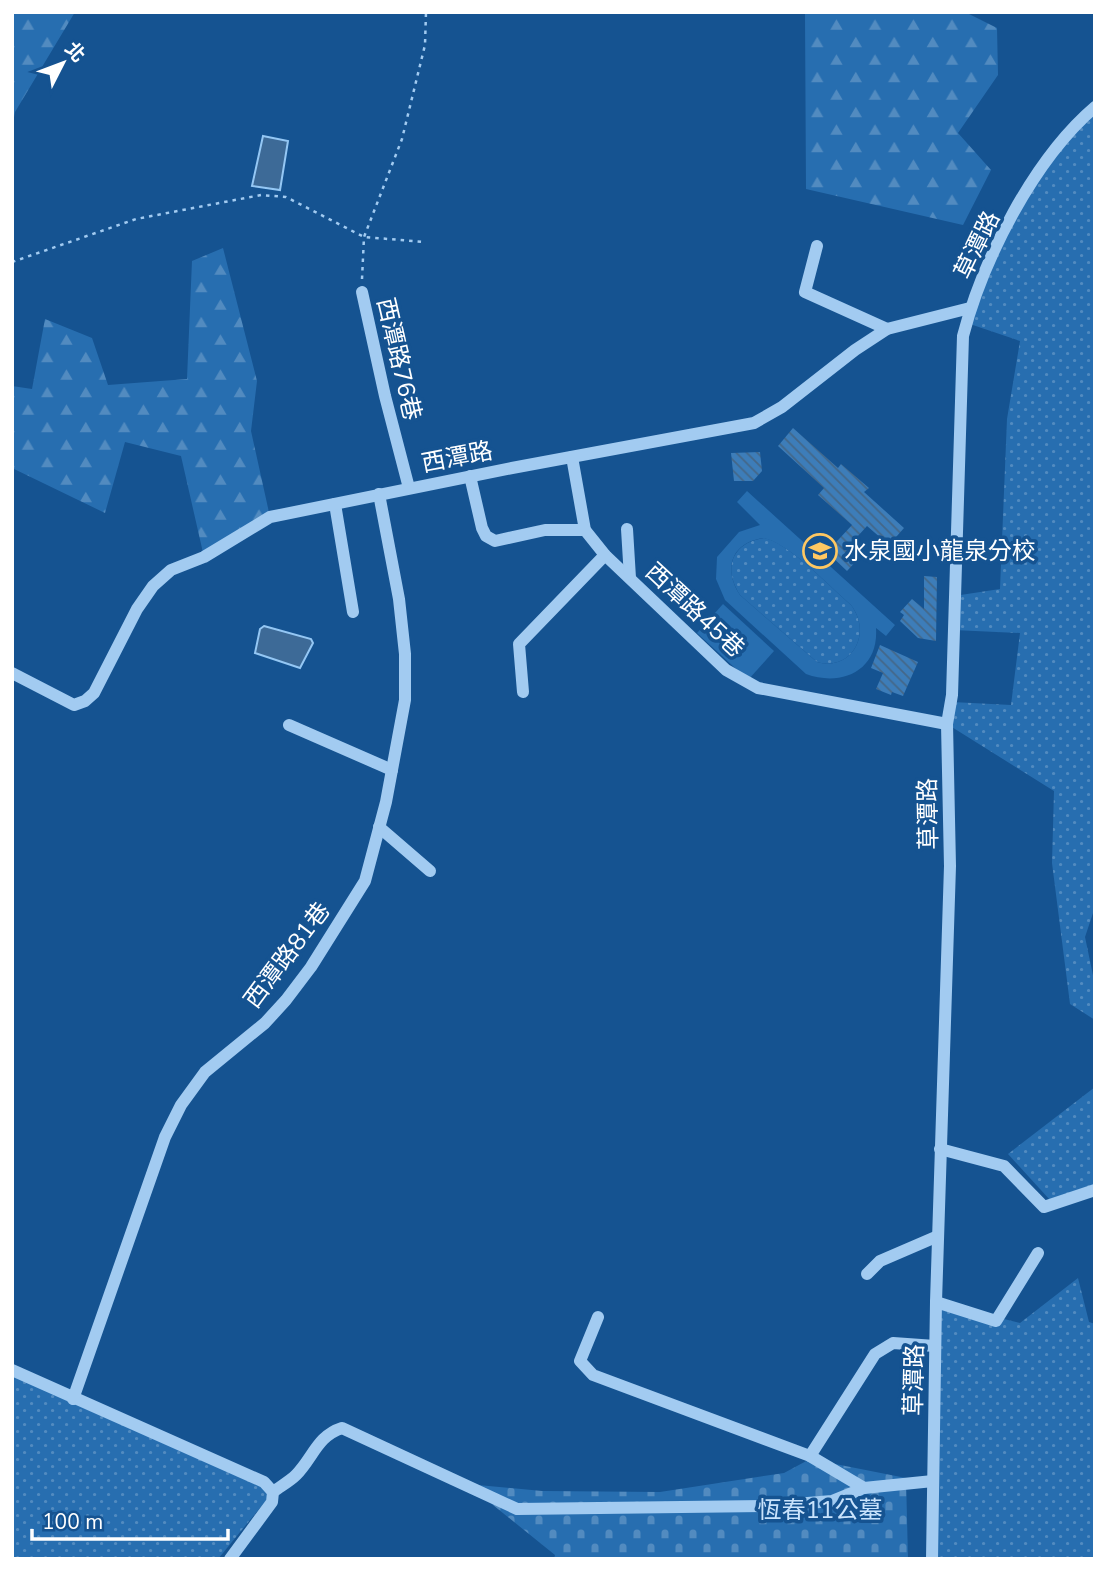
<svg xmlns="http://www.w3.org/2000/svg" width="1107" height="1571" font-family="'Nunito Sans','Noto Sans TC',sans-serif">
  <style>
    .grass { fill: url(#grass-dots) }
    .forest { fill: url(#forest-firs) }
    .cemetery { fill: url(#cemetery-stones) }
    .garden { fill: #276eb0; fill-rule: evenodd }
    .water { fill: #3d6a97; stroke: #94c7f4; stroke-width: 2 }
    .building { fill: url(#building-back-hatch) }
    .lines { fill: none; stroke-linecap: round; stroke-linejoin: round }
    .path { stroke: #a2cbf1; stroke-width: 2.5; stroke-dasharray: 3.5 5; stroke-linecap: butt }
    .minor { stroke: #a2cbf1; stroke-width: 12 }
    .labels { text-anchor: middle; dominant-baseline: central; stroke-width: 7; stroke-linejoin: round; paint-order: stroke }
    .street-label { font-size: 24px; fill: #fff; stroke: #155391 }
    .poi-label { font-size: 24px; fill: #fff; stroke: #155391; text-anchor: start }
    .park-label { font-size: 24px; fill: #c9e3fc; stroke: #155391 }
  </style>
  <defs>
    <pattern id="grass-dots" width="8" height="8" patternUnits="userSpaceOnUse" patternTransform="scale(1.75)"><rect width="8" height="8" fill="#276eb0"/><path d="M2 2h.1M6 6h.1" fill="none" stroke="#528bc0" stroke-width="1.8" stroke-linecap="round"/></pattern>
    <pattern id="forest-firs" width="22" height="20" patternUnits="userSpaceOnUse" patternTransform="scale(1.75)"><rect width="22" height="20" fill="#276eb0"/><path d="M5 1l3.5 6h-7zM16 11l3.5 6h-7z" fill="#528bc0"/></pattern>
    <pattern id="cemetery-stones" width="16" height="16" patternUnits="userSpaceOnUse" patternTransform="scale(1.75)"><rect width="16" height="16" fill="#276eb0"/><path d="M2 7V4a2 2 0 0 1 4 0v3zM10 15v-3a2 2 0 0 1 4 0v3z" fill="#528bc0"/></pattern>
    <pattern id="building-back-hatch" width="6" height="6" patternUnits="userSpaceOnUse" patternTransform="scale(1.75)"><rect width="6" height="6" fill="#3d7db9"/><path d="M-1 5l2 2M0 0l6 6M5-1l2 2" fill="none" stroke="#446788"/></pattern>
  </defs>
  <rect width="100%" height="100%" fill="#155391"/>
  <g class="grass">
    <polygon points="1095,108 1095,907 1085,937 1095,985 1095,1020 1070,1004 1052,863 1054,791 947,724 952,702 1011,705 1020,633 954,630 954,596 1000,589 1007,419 1020,341 964,322 1036,176"/>
    <path d="M764 538C788 542 830 587 851 605 873 634 851 672 817 662L740 595C723 569 731 543 764 538Z"/>
    <polygon points="1095,1087 1095,1184 1050,1200 1008,1154"/>
    <polygon points="1078,1278 1089,1322 1095,1324 1095,1559 930,1559 936,1302 1020,1323"/>
    <polygon points="12,1370 273,1492 218,1559 12,1559"/>
  </g>
  <g class="forest">
    <polygon points="12,12 75,12 15,112 12,127"/>
    <polygon points="805,12 965,12 997,28 998,75 958,133 991,170 963,225 806,189"/>
    <polygon points="223,248 257,381 251,431 270,517 204,557 181,456 125,442 105,513 12,468 12,386 32,389 45,319 92,338 108,385 187,379 192,261"/>
  </g>
  <polygon class="cemetery" points="810,1459 906,1478 908,1559 554,1559 555,1555 467,1484 542,1491 660,1492 784,1473"/>
  <g class="garden">
    <path d="M747 491 895 625 886 636 876 628C879 671 841 687 806 674L725 600 716 579 717 557 739 532 760 525 737 502ZM763 538C788 542 830 587 851 605 873 634 851 672 817 662L740 595C723 569 731 543 763 538Z"/>
    <polygon points="723,604 774,651 748,680 697,633"/>
  </g>
  <g class="water">
    <polygon points="263,136 288,141 280,190 252,186"/>
    <polygon points="264,626 311,639 313,643 300,668 255,653 260,629"/>
  </g>
  <g class="building">
    <polygon points="793,428 838,468 841,464 869,488 864,492 904,528 889,545 867,526 848,547 859,558 847,571 827,552 852,525 818,495 824,488 778,446"/>
    <polygon points="760,452 762,471 753,481 734,481 731,453"/>
    <polygon points="924,576 937,577 936,641 918,638 900,621 904,615 900,612 912,599 924,609"/>
    <polygon points="880,645 918,662 903,696 892,692 891,695 876,689 883,673 871,668"/>
  </g>
  <g class="lines">
    <g class="path">
      <polyline points="12,262 136,219 261,195 286,197 364,237 425,242"/>
      <polyline points="362,279 364,237 402,139 425,45 426,12"/>
    </g>
    <g class="minor">
      <polyline points="817,246 805,292 887,329"/>
      <polyline points="362,292 385,396 409,488"/>
      <polyline points="572,457 585,530 605,555 726,670 758,688 947,724"/>
      <polyline points="470,476 482,528 486,536 495,541 545,530 585,530"/>
      <polyline points="335,504 353,612"/>
      <polyline points="627,529 630,578"/>
      <polyline points="12,673 74,705 85,701 94,693 137,609 153,586 171,570 204,557 270,517 512,468 754,423 782,407 855,350 887,329 970,308"/>
      <polyline points="523,692 519,644 605,555"/>
      <polyline points="289,725 392,770"/>
      <polyline points="379,827 430,871"/>
      <polyline points="940,1149 1004,1166 1044,1207 1095,1190"/>
      <polyline points="867,1274 880,1261 938,1236"/>
      <polyline points="936,1302 996,1321 1038,1253"/>
      <polyline points="598,1317 580,1361 593,1375 810,1456 864,1488"/>
      <polyline points="12,1370 264,1482 273,1492 272,1502 230,1559"/>
      <polyline points="73,1399 165,1137 181,1105 205,1072 265,1023 286,1000 311,967 365,881 386,802 405,700 405,654 399,599 379,494"/>
      <polyline points="810,1456 875,1354 893,1343 935,1346"/>
      <path d="M273 1492C281 1486 290 1481 296 1475 313 1458 317 1436 342 1428L517 1509 771 1506 832 1501 864 1488 933 1481"/>
      <path d="M932 1559 936 1302 950 866 947 724 952 695 963 336C983 259 1034 159 1095 107"/>
    </g>
  </g>
  <defs>
    <g id="school-ring" transform="scale(1.75)"><circle r="9.5" fill="#155391" stroke="#ffc862" stroke-width="1.5"/><path d="M0-5L7-2L0 1L-7-2ZM-4 1L0 2.5L4 1V4Q0 6-4 4Z" fill="#ffc862"/></g>
  </defs>
  <g fill-rule="evenodd">
    <use href="#school-ring" x="820" y="551"/>
  </g>
  <g class="labels">
    <g class="street-label">
      <text transform="translate(977 245) rotate(-64)">草潭路</text>
      <text transform="translate(399 359) rotate(77)">西潭路76巷</text>
      <text transform="translate(457 457) rotate(-11)">西潭路</text>
      <text transform="translate(695 610) rotate(43)">西潭路45巷</text>
      <text transform="translate(928 814) rotate(-91)">草潭路</text>
      <text transform="translate(287 955) rotate(-53)">西潭路81巷</text>
      <text transform="translate(914 1380) rotate(-89)">草潭路</text>
    </g>
    <g class="poi-label">
      <text x="844" y="551">水泉國小龍泉分校</text>
    </g>
    <g class="park-label">
      <text x="820" y="1510">恆春11公墓</text>
    </g>
  </g>
  <rect width="1107" height="1571" fill="none" stroke="#ffffff" stroke-width="28"/>
  <g transform="translate(63 63) rotate(48)" stroke="#155391" stroke-width="5" paint-order="stroke">
  <path d="M0-5L12 26L0 18L-12 26Z" fill="#ffffff"/>
  <text y="-10" font-size="19" font-weight="bold" text-anchor="middle" fill="#ffffff">北</text>
  </g>
  <path d="M32 1529v10h196v-10" fill="none" stroke="#ffffff" stroke-width="3.5"/>
  <text x="42" y="1529" font-size="21" fill="#ffffff" stroke="#155391" stroke-width="5" paint-order="stroke">100 m</text>
</svg>
